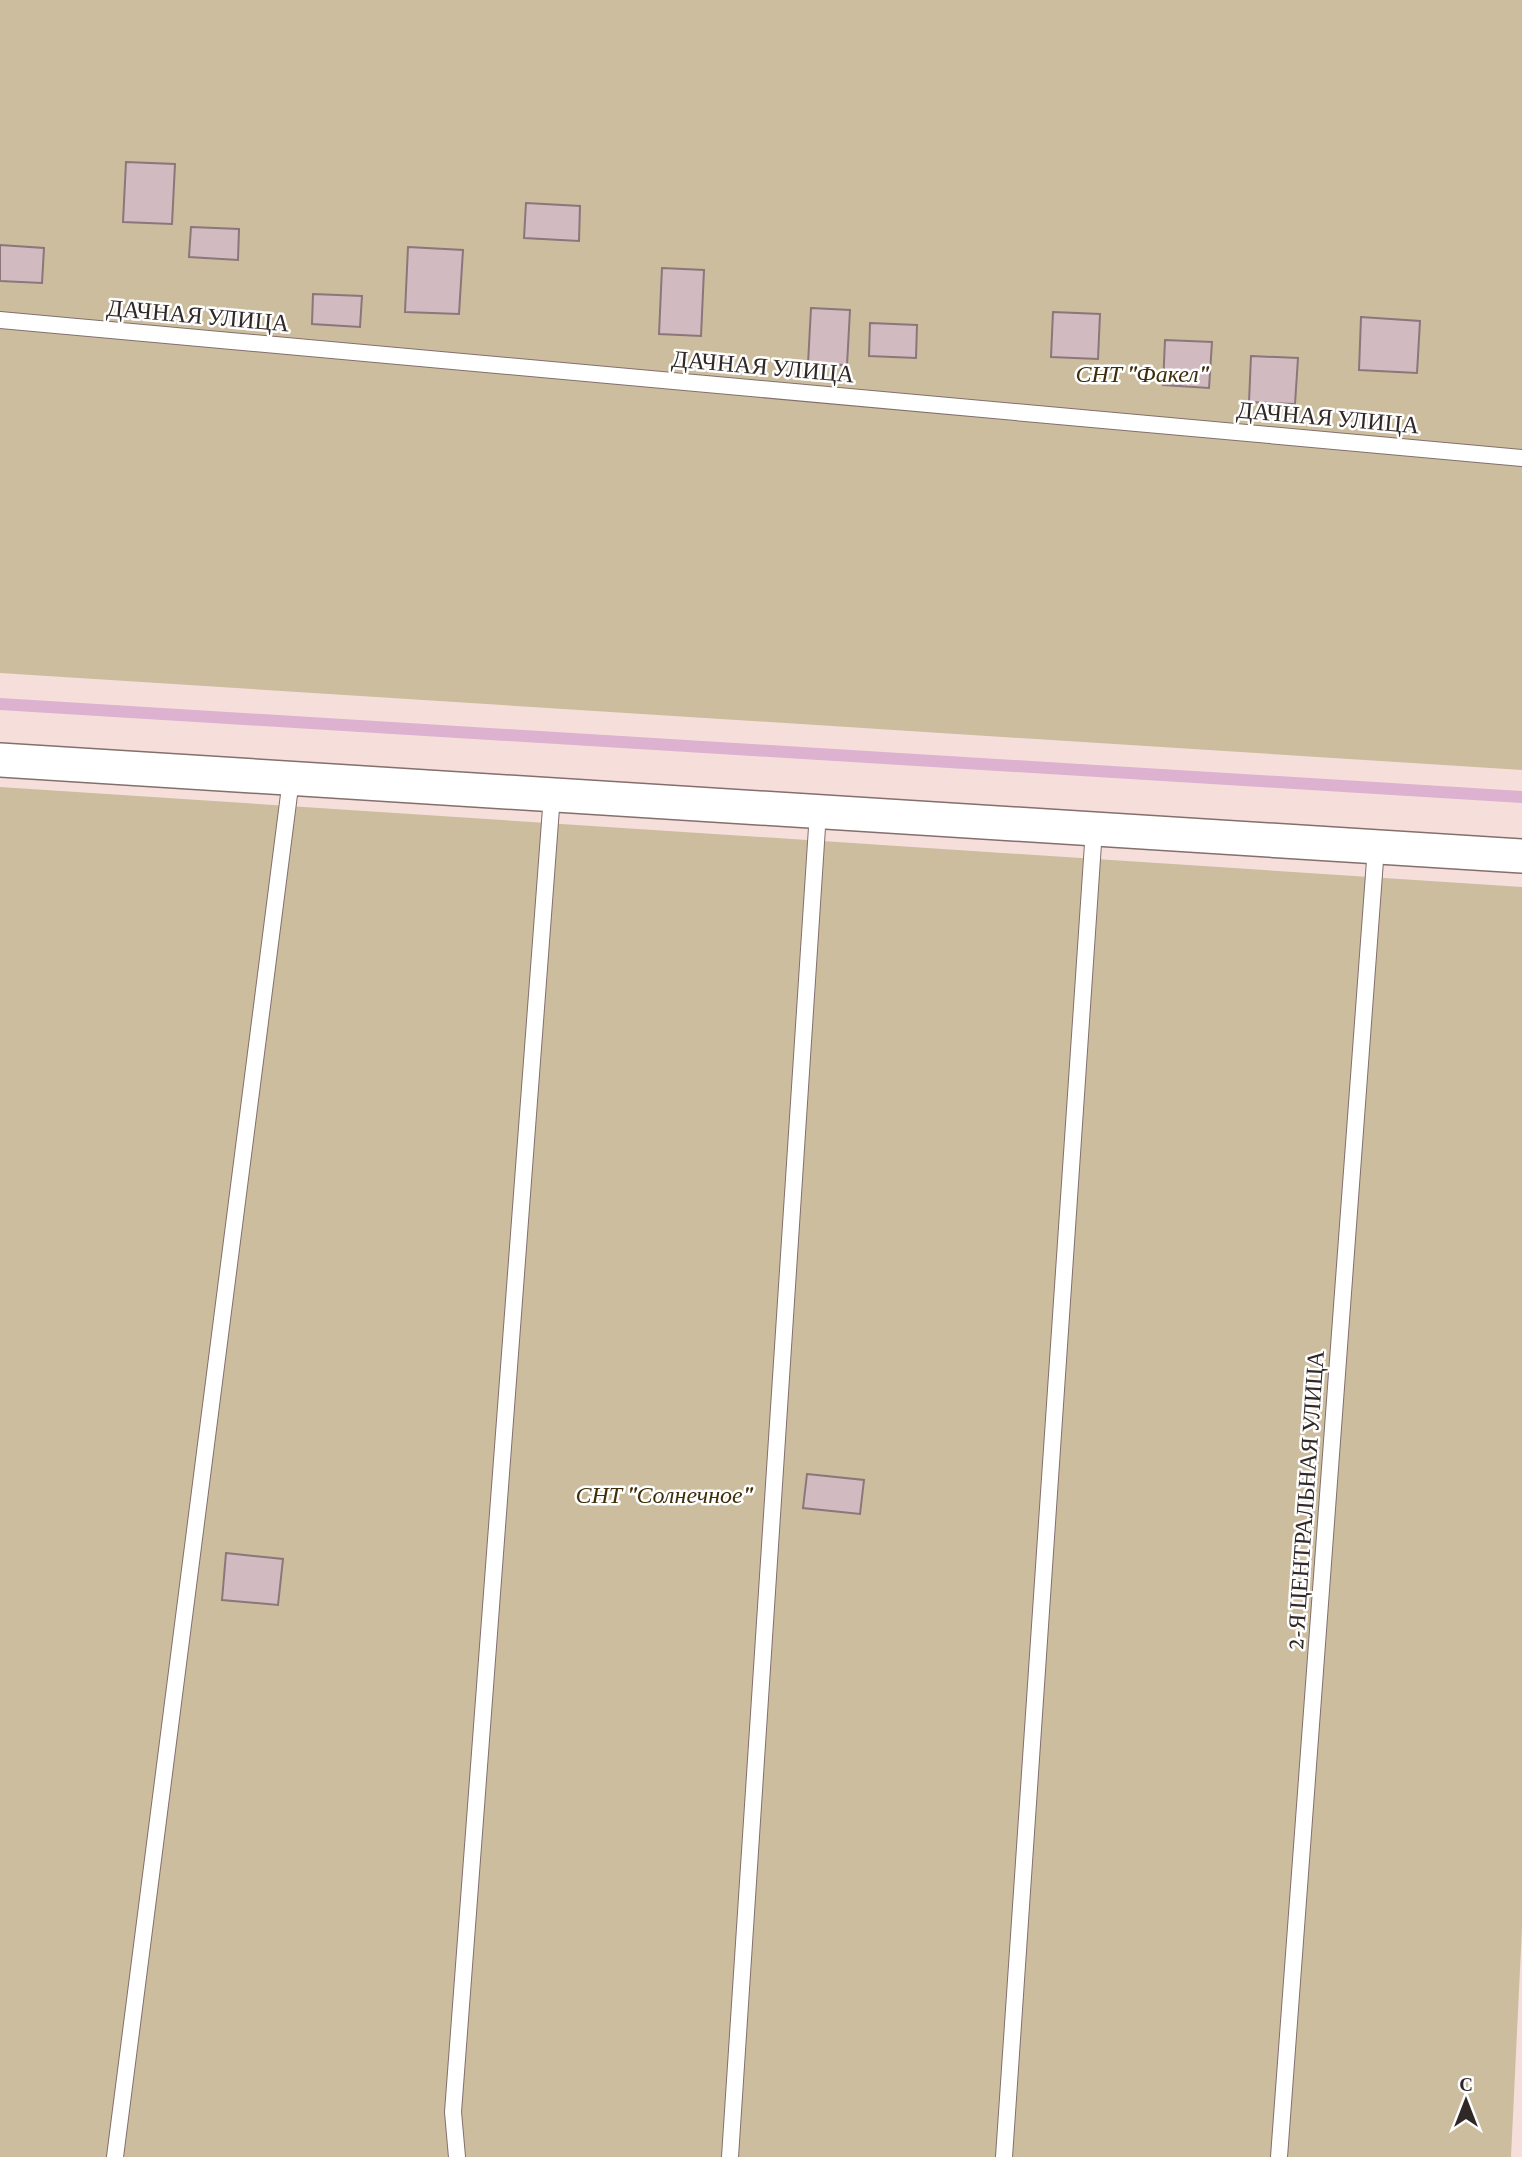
<svg xmlns="http://www.w3.org/2000/svg" width="1522" height="2157" font-family="'Crimson Pro',serif">
  <style>
    .green { fill: #ccbd9f }
    .lines { fill: none; stroke-linecap: round; stroke-linejoin: round }
    .stream { stroke: #dcb2d0; stroke-width: 12 }
    .building { fill: #d1bbc0; stroke: #8b767a; stroke-width: 2 }
    .service-casing { stroke: #836f6b; stroke-width: 18 }
    .minor-casing { stroke: #836f6b; stroke-width: 36 }
    .service { stroke: #fff; stroke-width: 16 }
    .minor { stroke: #fff; stroke-width: 33 }
    .labels { text-anchor: middle; dominant-baseline: central; stroke-width: 5; stroke-linejoin: round; paint-order: stroke }
    .street-label { font-size: 24px; fill: #302826; stroke: #fff }
    .park-label { font-size: 24px; font-style: italic; fill: #3e2e0a; stroke: #fff }
  </style>
  <rect width="100%" height="100%" fill="#f6dfdb"/>
  <g class="green">
    <polygon points="0,0 1522,0 1522,770 0,673"/>
    <polygon points="0,787 1522,887 1522,1928 1511,2157 0,2157"/>
  </g>
  <g class="lines">
    <polyline class="stream" points="0,704 1522,797"/>
  </g>
  <g class="building">
    <polygon points="126,162 175,164 172,224 123,222"/>
    <polygon points="526,203 580,206 579,241 524,238"/>
    <polygon points="191,227 239,229 238,260 189,257"/>
    <polygon points="0,245 44,248 42,283 0,281"/>
    <polygon points="408,247 463,250 459,314 405,312"/>
    <polygon points="662,268 704,270 701,336 659,334"/>
    <polygon points="313,294 362,296 360,327 312,324"/>
    <polygon points="811,308 850,310 847,365 808,364"/>
    <polygon points="1053,312 1100,314 1098,359 1051,357"/>
    <polygon points="1361,317 1420,321 1417,373 1359,370"/>
    <polygon points="870,323 917,325 916,358 869,356"/>
    <polygon points="1165,340 1212,342 1209,388 1163,385"/>
    <polygon points="1251,356 1298,358 1295,404 1249,402"/>
    <polygon points="807,1474 864,1480 860,1514 803,1508"/>
    <polygon points="226,1553 283,1559 278,1605 222,1600"/>
  </g>
  <g class="lines">
    <g class="service-casing">
      <g id="service">
        <polyline points="0,320 1522,458"/>
        <polyline points="115,2157 291,779"/>
        <polyline points="457,2157 453,2112 552,795"/>
        <polyline points="730,2157 818,812"/>
        <polyline points="1004,2157 1094,829"/>
        <polyline points="1279,2157 1376,847"/>
      </g>
    </g>
    <g class="minor-casing">
      <polyline id="minor" points="0,760 1522,856"/>
    </g>
    <use href="#service" class="service"/>
    <use href="#minor" class="minor"/>
  </g>
  <g class="labels">
    <g class="street-label">
      <text transform="translate(198 315) rotate(5)">ДАЧНАЯ УЛИЦА</text>
      <text transform="translate(763 366) rotate(5)">ДАЧНАЯ УЛИЦА</text>
      <text transform="translate(1328 417) rotate(5)">ДАЧНАЯ УЛИЦА</text>
      <text transform="translate(1305 1500) rotate(-86)">2-Я ЦЕНТРАЛЬНАЯ УЛИЦА</text>
    </g>
    <g class="park-label">
      <text x="1142" y="373">СНТ "Факел"</text>
      <text x="664" y="1494">СНТ "Солнечное"</text>
    </g>
  </g>
  <g transform="translate(1466 2101)" stroke="#ffffff" stroke-width="5" paint-order="stroke">
  <path d="M0-5L12 26L0 18L-12 26Z" fill="#302826"/>
  <text y="-10" font-size="19" font-weight="bold" text-anchor="middle" fill="#302826">С</text>
  </g>
</svg>
